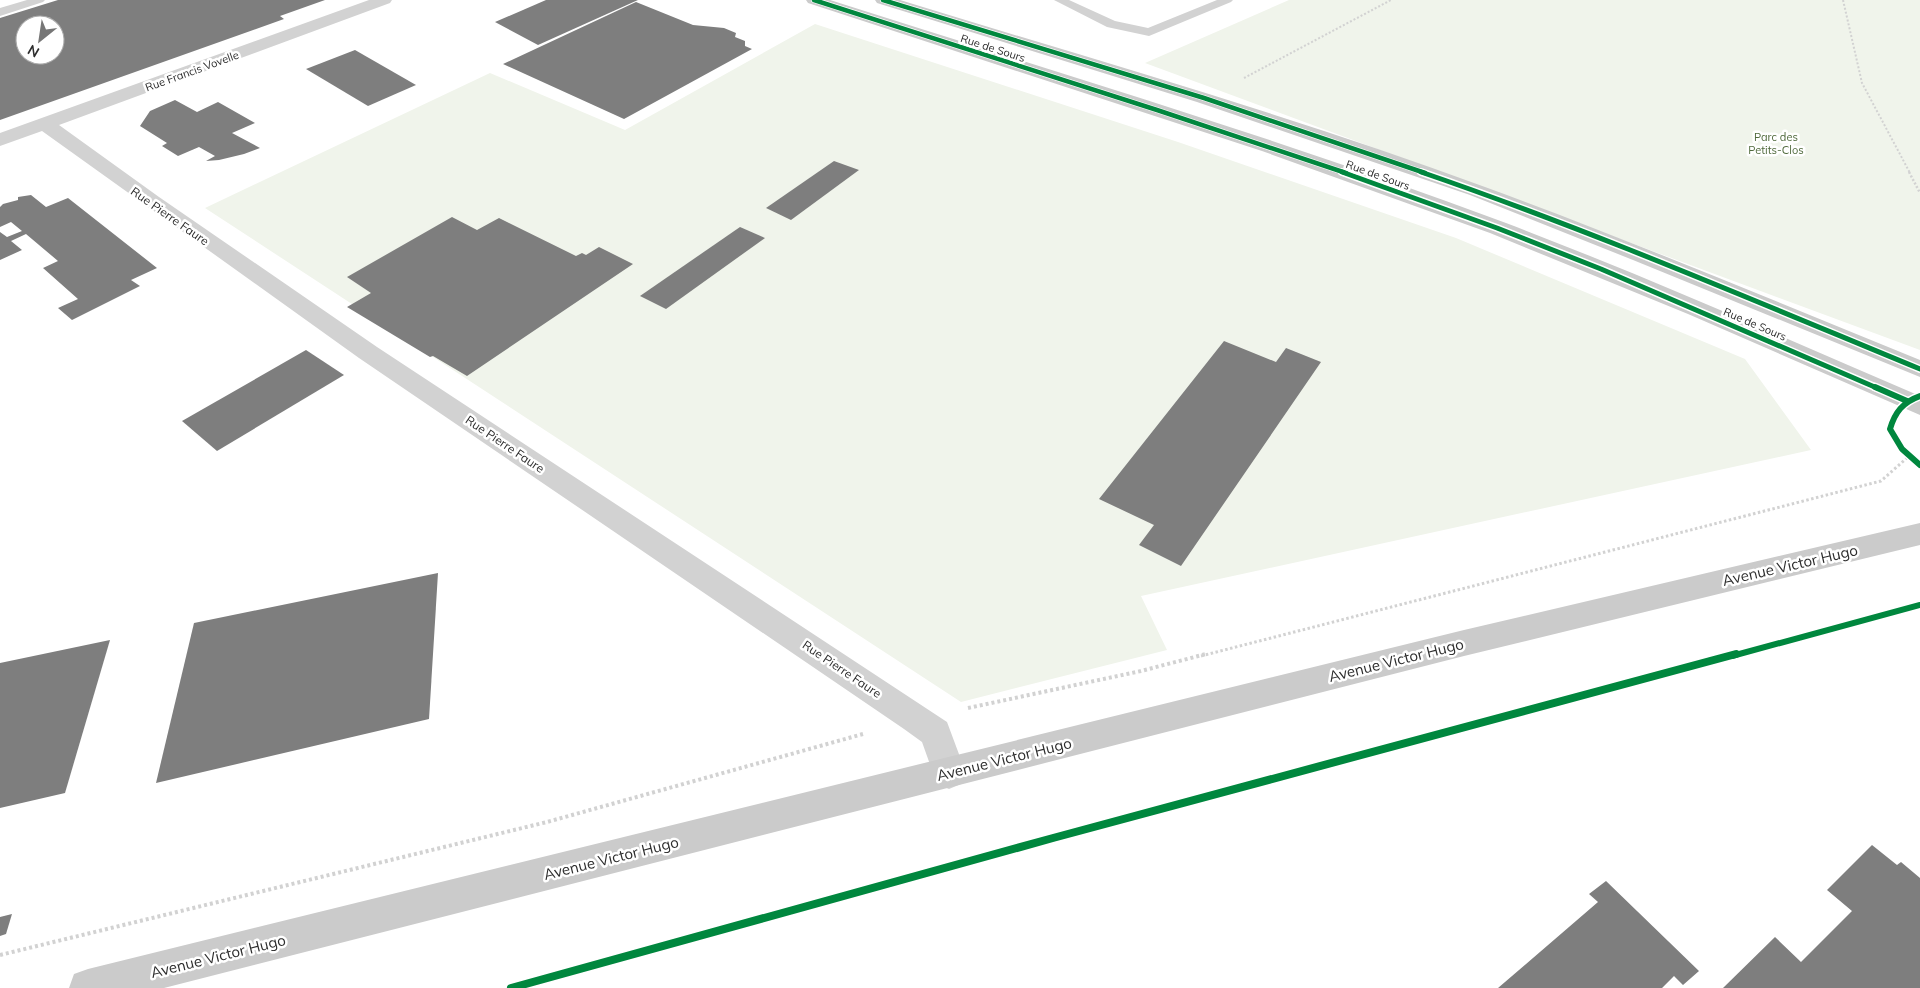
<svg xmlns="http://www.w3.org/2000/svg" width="1920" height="988" font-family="Mulish,sans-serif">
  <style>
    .green { fill: #f0f4eb }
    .building { fill: #7e7e7e; fill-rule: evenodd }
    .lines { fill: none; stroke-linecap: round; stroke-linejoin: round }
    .path-far3 { stroke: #d2d2d2; stroke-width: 2; stroke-dasharray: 2 2; stroke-linecap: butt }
    .path-far2 { stroke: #d2d2d2; stroke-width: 2.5; stroke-dasharray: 2 2; stroke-linecap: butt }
    .path-far1 { stroke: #d2d2d2; stroke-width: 3; stroke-dasharray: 2.5 2.5; stroke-linecap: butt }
    .path { stroke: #d2d2d2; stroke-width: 4; stroke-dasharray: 3 3; stroke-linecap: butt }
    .lane { fill: #d2d2d2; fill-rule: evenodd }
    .street { fill: #d2d2d2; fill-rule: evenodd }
    .secondary { fill: #cbcbcb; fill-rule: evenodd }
    .cycleway-far3-casing { stroke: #fff; stroke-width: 6 }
    .cycleway-far2-casing { stroke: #fff; stroke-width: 8 }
    .cycleway-far1-casing { stroke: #fff; stroke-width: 9 }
    .cycleway-casing { stroke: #fff; stroke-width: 11 }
    .cycleway-far3 { stroke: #00873e; stroke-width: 4.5 }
    .cycleway-far2 { stroke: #00873e; stroke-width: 5 }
    .cycleway-far1 { stroke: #00873e; stroke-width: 6 }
    .cycleway { stroke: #00873e; stroke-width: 8 }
    .labels { text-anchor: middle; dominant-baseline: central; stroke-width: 5; stroke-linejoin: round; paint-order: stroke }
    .far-street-label { font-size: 11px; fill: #2d2d2d; stroke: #fff }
    .far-park-label { font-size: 11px; fill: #4f693b; stroke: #fff }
    .street-label { font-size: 12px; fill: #2d2d2d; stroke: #fff }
    .near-street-label { font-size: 15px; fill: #2d2d2d; stroke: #fff }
  </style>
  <rect width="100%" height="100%" fill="#fff"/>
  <g class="green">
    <polygon points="1289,0 1920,0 1920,350 1145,63"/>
    <polygon points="815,24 1178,142 1456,238 1745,359 1811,450 1141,596 1167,650 961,702 205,208 490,73 625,130"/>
  </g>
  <g class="building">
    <path d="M58 0H325L280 16 284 19 0 120V18ZM25 25H55V55H25Z"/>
    <polygon points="546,0 638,0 538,45 495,22"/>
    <polygon points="636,2 693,25 724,28 736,33 735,37 745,41 745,46 752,49 624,119 503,64"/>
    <polygon points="355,50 416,85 368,106 306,69"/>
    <polygon points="175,100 197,112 218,102 255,123 232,133 260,148 244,154 219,160 206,161 215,156 199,147 178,156 162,146 167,143 140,126 150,111"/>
    <polygon points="834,161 859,170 791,220 766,208"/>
    <polygon points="31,195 46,207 68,198 157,268 131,280 140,286 72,320 58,308 78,299 43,268 58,261 26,234 11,241 22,250 0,260 0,232 7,237 22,231 11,222 0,227 0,207 3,204 18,200 18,197"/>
    <polygon points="452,217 477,230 499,218 576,256 582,253 586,255 599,247 633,264 467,376 433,356 430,357 347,307 371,293 347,277"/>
    <polygon points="740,227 765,238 666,309 640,296"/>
    <polygon points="1224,341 1276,362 1286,348 1321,362 1181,566 1139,545 1154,525 1099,499"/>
    <polygon points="306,350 344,375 217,451 182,421"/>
    <polygon points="438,573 429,719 156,783 194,623"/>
    <polygon points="110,640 65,793 0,808 0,663"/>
    <polygon points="1872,845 1897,865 1901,862 1920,878 1920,988 1723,988 1775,937 1801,962 1852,911 1827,890"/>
    <polygon points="1606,881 1699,971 1683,985 1674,976 1662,988 1498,988 1598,902 1589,894"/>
    <polygon points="12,914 6,934 0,936 0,917"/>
  </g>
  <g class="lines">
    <g class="path-far3">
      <polyline points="1843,0 1862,83 1910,173"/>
      <polyline points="1244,78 1391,0"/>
    </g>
    <polyline class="path-far2" points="1909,172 1920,193"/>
    <polyline class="path-far1" points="1201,656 1881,481 1908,457"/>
    <g class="path">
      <polyline points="968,708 1141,671 1206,654"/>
      <polyline points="0,955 547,822 863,734"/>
    </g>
    <g class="lane">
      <polygon points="27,0 45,0 43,2 0,16 0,8"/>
      <polygon points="1054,0 1069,0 1115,21 1148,28 1217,0 1233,0 1231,2 1149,36 1107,27"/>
    </g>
    <polygon class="street" points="369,0 392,0 390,3 59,125 159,197 377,347 947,722 966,773 961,784 949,789 937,784 922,742 904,729 359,358 42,131 0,146 0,133"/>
    <g class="secondary">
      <path d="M806 0H830C1056 72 1284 140 1506 223 1645 276 1783 337 1920 396V415L1688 314 1490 233 1262 151 808 3Z"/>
      <path d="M875 0H900C1095 60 1293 116 1485 187 1632 241 1775 301 1920 360V377L1633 260 1470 195 1197 102 877 3Z"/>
      <polygon points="1920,523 1920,545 1464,656 164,988 69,988 74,974 88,969 1464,630"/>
    </g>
    <g class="cycleway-far3-casing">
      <g id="cycleway-far3">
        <polyline points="814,0 1157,110 1346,173"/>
        <polyline points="883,0 1204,98 1425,173"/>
      </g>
    </g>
    <g class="cycleway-far2-casing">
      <g id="cycleway-far2">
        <polyline points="1342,172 1497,228 1601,269 1877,388"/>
        <path d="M1421 172C1590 230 1755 301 1920 369"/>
      </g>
    </g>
    <g class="cycleway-far1-casing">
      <g id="cycleway-far1">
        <polyline points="1875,387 1907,401"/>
        <path d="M1920 396C1903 402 1895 412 1890 429L1902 449 1920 465"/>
        <polyline points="1732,656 1920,605"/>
      </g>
    </g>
    <g class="cycleway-casing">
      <polyline id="cycleway" points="511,988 1053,838 1736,654"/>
    </g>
    <use href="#cycleway-far3" class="cycleway-far3"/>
    <use href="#cycleway-far2" class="cycleway-far2"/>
    <use href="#cycleway-far1" class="cycleway-far1"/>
    <use href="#cycleway" class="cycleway"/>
  </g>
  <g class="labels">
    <g class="far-street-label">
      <text transform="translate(993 48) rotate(18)">Rue de Sours</text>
      <text transform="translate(192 71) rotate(-20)">Rue Francis Vovelle</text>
      <text transform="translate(1378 175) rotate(20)">Rue de Sours</text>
      <text transform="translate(1755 324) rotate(23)">Rue de Sours</text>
    </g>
    <g class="far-park-label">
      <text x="1776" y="137">Parc des<tspan x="1776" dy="13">Petits-Clos</tspan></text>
    </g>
    <g class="street-label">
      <text transform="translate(170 216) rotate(35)">Rue Pierre Faure</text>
      <text transform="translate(505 444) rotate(34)">Rue Pierre Faure</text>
      <text transform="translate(842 669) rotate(34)">Rue Pierre Faure</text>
    </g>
    <g class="near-street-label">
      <text transform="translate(1790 565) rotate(-13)">Avenue Victor Hugo</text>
      <text transform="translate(1396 660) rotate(-14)">Avenue Victor Hugo</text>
      <text transform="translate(1004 759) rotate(-14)">Avenue Victor Hugo</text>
      <text transform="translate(611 858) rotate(-14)">Avenue Victor Hugo</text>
      <text transform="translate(218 956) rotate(-14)">Avenue Victor Hugo</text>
    </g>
  </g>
  <g transform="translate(40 40) rotate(210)"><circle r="24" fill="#ffffff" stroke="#ababab"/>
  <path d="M0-4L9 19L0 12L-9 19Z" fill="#767676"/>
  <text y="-8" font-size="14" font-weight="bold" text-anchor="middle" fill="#2d2d2d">N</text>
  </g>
</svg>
